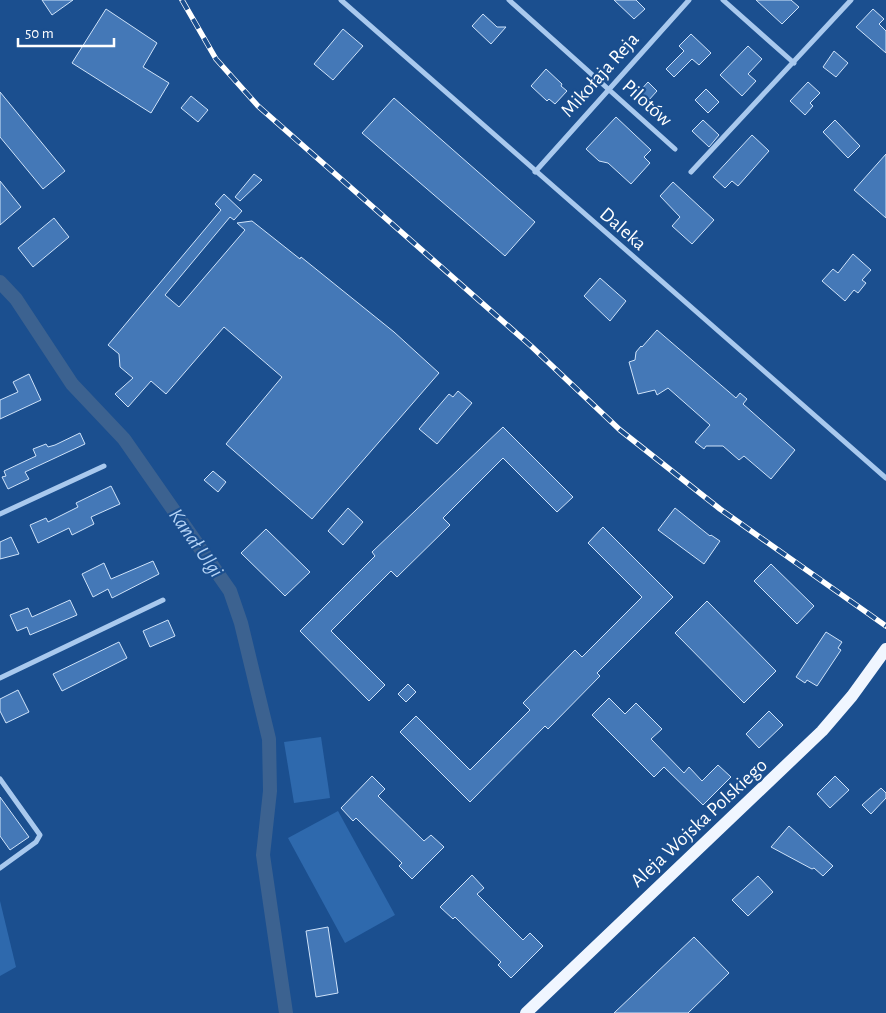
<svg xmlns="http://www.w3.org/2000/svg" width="886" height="1013" font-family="'Alegreya Sans',sans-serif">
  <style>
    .green { fill: #2e69ad }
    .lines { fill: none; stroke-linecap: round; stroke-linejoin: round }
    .canal { stroke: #3c6290; stroke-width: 14 }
    .building { fill: #4478b7; stroke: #cfe3fa }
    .minor { stroke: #a9c9ee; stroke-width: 5 }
    .primary { stroke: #f0f6ff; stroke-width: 12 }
    .rail-casing { stroke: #fff; stroke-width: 5.5 }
    .rail { stroke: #1b4f8f; stroke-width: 4; stroke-dasharray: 11; stroke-linecap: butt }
    .labels { text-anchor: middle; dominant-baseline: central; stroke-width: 4.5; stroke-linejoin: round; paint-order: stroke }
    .street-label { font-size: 20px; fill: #fff; stroke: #1b4f8f }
    .water-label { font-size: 21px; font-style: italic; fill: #b5d3f5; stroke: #1b4f8f }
  </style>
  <rect width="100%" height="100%" fill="#1b4f8f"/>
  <g class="green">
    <polygon points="321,737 330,798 294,803 284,742"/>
    <polygon points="338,811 395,915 345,943 288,838"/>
    <polygon points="0,901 16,967 0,976"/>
  </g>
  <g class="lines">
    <polyline class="canal" points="0,282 16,299 72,384 124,439 230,591 241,623 269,739 270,791 263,855 286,1013"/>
  </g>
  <g class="building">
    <polygon points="42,0 73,0 52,15"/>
    <polygon points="614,0 636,0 645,9 634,19"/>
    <polygon points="756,0 791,0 799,7 782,24"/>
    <polygon points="106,9 157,43 143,67 169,83 151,113 72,63"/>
    <polygon points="873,9 884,19 879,24 886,31 886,53 856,27"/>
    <polygon points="483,14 497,27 506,27 491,44 472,26"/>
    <polygon points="343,29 363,46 333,80 314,64"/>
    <polygon points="691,34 711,53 699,65 692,59 674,77 666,69 684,51 679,46"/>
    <polygon points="748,46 762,59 748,74 756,81 742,96 720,75"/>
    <polygon points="834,51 848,63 836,77 823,67"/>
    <polygon points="546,69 562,84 561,86 567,91 555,104 549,99 547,101 531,86"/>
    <polygon points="648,82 657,91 648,101 638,93"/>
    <polygon points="808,82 820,93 810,103 813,106 805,115 790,101"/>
    <polygon points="706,89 719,102 708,113 695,100"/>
    <polygon points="0,92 65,171 43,189 0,137"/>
    <polygon points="191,96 208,110 198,122 181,108"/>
    <polygon points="394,98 535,222 505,256 362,133"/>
    <polygon points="616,117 651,150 644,157 650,163 631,184 608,163 599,161 586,149"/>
    <polygon points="703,120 719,135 709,147 692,131"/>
    <polygon points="835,120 860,146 848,158 823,132"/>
    <polygon points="752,135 769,151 738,186 732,181 725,188 713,177"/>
    <polygon points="886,154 886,218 854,190"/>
    <polygon points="254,174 262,180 240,201 235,197"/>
    <polygon points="0,181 21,207 0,225"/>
    <polygon points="673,182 714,220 692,244 672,226 680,217 660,196"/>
    <polygon points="224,194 242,211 234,220 230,217 165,295 179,307 245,230 237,223 252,221 300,259 301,257 394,332 439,373 312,519 226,444 282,377 224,327 166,394 151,381 128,407 115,394 133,378 120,367 119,354 108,345 221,210 215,204"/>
    <polygon points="54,218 69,237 33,267 18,248"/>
    <polygon points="853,254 871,270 862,280 866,283 858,293 854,290 845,301 822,281 833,269 838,273"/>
    <polygon points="600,278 626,301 610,321 584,296"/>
    <polygon points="657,330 736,398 740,393 747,399 743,404 795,450 771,479 744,456 739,460 723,446 706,446 704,449 695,442 710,425 668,388 657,395 655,390 638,394 629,362 635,360 636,352 641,346 642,347"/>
    <polygon points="29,374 41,400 0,419 0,400 18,392 13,382"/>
    <polygon points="458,391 472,403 437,444 419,429 449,394 453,397"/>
    <polygon points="503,427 573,497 557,512 503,458 443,518 450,525 397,577 391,571 331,631 385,685 369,701 300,631 375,556 372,552"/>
    <polygon points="80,433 85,444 25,472 29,479 8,489 2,477 6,476 4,471 36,456 33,449 46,444 48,447 55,445"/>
    <polygon points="213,471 226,482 218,492 204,480"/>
    <polygon points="111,486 120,504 91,517 94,524 72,535 69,528 38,543 30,525 46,518 48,522 78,507 76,503"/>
    <polygon points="348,508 363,522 343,545 328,531"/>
    <polygon points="675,508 710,536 711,535 720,541 704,564 658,530"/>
    <polygon points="603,527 673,597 597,673 600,676 548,729 545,726 470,802 400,732 416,716 470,770 530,710 523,703 575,650 582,657 642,597 588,543"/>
    <polygon points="266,529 310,572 285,596 241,553"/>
    <polygon points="11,537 19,554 0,559 0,542"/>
    <polygon points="153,561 159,574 112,598 108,589 93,597 82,574 104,563 111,579"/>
    <polygon points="771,564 814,606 797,624 754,581"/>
    <polygon points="70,600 77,615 30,635 27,627 17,631 10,615 28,608 32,617"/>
    <polygon points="707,601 776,671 744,703 675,633"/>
    <polygon points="168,620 175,636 150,647 143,631"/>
    <polygon points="826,632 842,642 838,648 841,650 817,686 807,680 805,683 796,677"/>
    <polygon points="119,642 127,658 62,691 53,674"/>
    <polygon points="408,684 416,692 406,702 398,694"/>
    <polygon points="18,690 29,712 6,723 0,711 0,699"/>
    <polygon points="609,698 625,714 636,703 662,729 651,739 684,773 689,767 702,781 718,765 731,777 703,805 664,767 654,777 592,715"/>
    <polygon points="769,711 783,725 759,748 746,734"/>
    <polygon points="372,776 385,789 378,796 424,841 431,835 444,847 412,879 399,866 402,863 356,818 353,821 341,808"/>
    <polygon points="835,776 849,790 830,808 817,794"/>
    <polygon points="881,788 886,793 886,798 871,814 862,805"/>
    <polygon points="0,797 29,837 10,850 0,836"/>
    <polygon points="789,826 833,866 823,876 814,868 812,869 771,847"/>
    <polygon points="472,875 484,888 477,894 523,940 530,933 543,946 511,978 498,965 501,962 455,917 453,919 440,907"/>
    <polygon points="758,876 773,892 748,916 732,900"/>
    <polygon points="328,927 338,993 316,997 306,931"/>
    <polygon points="694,937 729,973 688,1013 614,1013"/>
  </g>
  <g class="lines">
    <g class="minor">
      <polyline points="341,0 886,478"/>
      <polyline points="509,0 675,149"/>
      <polyline points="723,0 794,63"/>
      <polyline points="535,172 689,0"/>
      <polyline points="691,172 851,0"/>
      <polyline points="0,514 104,466"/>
      <polyline points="0,678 163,600"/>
      <polyline points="0,779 40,835 36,842 0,868"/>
    </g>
    <polyline class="primary" points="526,1013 822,731 852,696 886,649"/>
    <g class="rail-casing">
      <polyline id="rail" points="182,0 216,59 258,106 531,346 620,430 720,509 886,626"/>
    </g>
    <use href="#rail" class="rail"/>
  </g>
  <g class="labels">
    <g class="street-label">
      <text transform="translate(600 75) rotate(-48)">Mikołaja Reja</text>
      <text transform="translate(647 103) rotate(42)">Pilotów</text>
      <text transform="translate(623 229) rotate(41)">Daleka</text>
      <text transform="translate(699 823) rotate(-43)">Aleja Wojska Polskiego</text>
    </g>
    <g class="water-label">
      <text transform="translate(196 543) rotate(55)">Kanał Ulgi</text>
    </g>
  </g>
  <path d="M18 38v8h96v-8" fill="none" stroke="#ffffff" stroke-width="2.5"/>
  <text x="25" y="38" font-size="15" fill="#ffffff" stroke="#1b4f8f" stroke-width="4" paint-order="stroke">50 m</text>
</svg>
